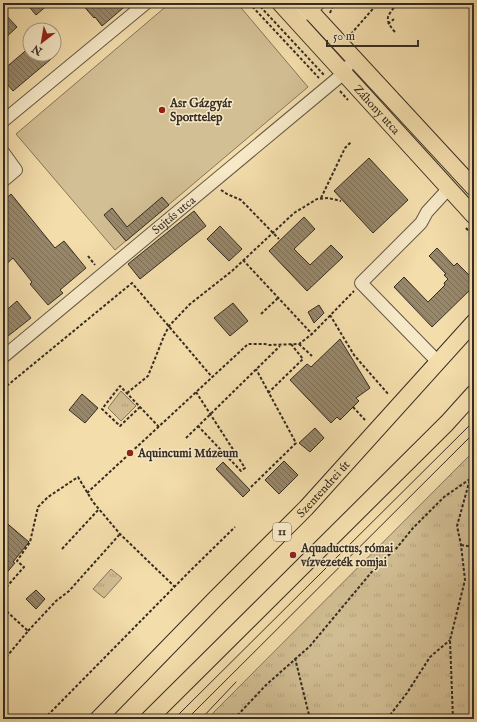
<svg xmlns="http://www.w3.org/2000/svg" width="477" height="722" font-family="'IM FELL English',serif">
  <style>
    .grass { fill: url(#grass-tufts); stroke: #84765c }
    .park { fill: #d3bf94; stroke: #84765c }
    .building { fill: url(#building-back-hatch); stroke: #352c23 }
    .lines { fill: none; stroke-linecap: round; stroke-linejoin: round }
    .minor-casing { stroke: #645845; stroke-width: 14 }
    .major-casing { stroke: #352c23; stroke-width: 18 }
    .path { stroke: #352c23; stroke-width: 2; stroke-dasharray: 3 2; stroke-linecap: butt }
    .minor { stroke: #f7e9c8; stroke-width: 12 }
    .major { stroke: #f3ddab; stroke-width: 16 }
    .tram { stroke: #352c23; stroke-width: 1 }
    .poi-dot { fill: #8f2418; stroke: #f7e9c8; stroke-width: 1.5 }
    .labels { text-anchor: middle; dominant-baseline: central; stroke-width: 3; stroke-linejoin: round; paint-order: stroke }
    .shield { fill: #f7e9c8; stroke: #6f6554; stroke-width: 1 }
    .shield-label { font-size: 11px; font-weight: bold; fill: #352c23 }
    .poi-label { font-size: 12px; font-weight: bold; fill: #352c23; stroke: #f7e9c8; text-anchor: start }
    .street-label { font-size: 12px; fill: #352c23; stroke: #f7e9c8 }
  </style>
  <defs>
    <pattern id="grass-tufts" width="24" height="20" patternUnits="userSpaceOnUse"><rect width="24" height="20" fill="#d3bf94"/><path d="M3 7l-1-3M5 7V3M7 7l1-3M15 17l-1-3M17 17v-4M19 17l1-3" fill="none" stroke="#b6a47f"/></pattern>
    <pattern id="building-back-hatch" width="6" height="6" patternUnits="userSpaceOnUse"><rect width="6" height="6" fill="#98886a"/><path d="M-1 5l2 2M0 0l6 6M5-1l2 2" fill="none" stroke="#7d6f57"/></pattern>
  </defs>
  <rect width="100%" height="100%" fill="#f3ddab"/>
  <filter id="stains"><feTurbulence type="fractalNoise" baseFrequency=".005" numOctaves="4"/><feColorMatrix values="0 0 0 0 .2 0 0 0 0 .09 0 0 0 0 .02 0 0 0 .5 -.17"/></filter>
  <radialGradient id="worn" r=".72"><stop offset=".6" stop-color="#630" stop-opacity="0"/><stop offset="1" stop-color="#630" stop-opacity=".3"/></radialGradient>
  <g class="grass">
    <polygon points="121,391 136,406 121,421 108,408"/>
    <polygon points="474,451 474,719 207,719"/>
    <polygon points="111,569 122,578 104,598 93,589"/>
  </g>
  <polygon class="park" points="170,3 237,3 308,87 115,250 16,134"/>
  <g class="building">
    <polygon points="26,3 50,3 36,15"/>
    <polygon points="81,3 129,3 102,26 95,17 94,18"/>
    <polygon points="3,12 17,27 3,40"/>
    <polygon points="30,47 30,54 57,54 13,91 3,79 3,70"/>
    <polygon points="369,158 408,200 373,233 334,191"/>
    <polygon points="11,194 55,248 64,241 86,268 60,290 63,293 48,305 30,284 32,282 13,258 3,267 3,201"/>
    <polygon points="162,197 169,205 126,241 104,215 112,208 127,227"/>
    <polygon points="194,211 206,226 140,279 128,264"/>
    <polygon points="304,217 315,229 294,249 310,265 331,245 343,257 307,291 269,251"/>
    <polygon points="220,226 242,249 229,261 207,239"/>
    <polygon points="437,248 454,266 457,263 474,280 474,286 432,327 394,287 404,277 428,302 445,285 444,283 448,279 444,275 446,274 429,256"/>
    <polygon points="17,301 31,318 3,340 3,313"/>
    <polygon points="233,303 248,321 230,336 214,318"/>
    <polygon points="319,305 324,313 314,323 308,312"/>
    <polygon points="340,339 370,388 356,398 359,401 340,420 337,417 331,423 290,380 307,364 311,367"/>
    <polygon points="82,394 98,408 85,423 69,410"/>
    <polygon points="315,428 324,438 310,452 299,443"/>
    <polygon points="284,461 298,475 279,494 265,480"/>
    <polygon points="223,462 250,490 243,497 216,469"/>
    <polygon points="3,520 29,542 13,562 15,563 3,577"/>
    <polygon points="36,590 45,599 36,609 26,599"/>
  </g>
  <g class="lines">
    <g class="minor-casing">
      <g id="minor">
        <path d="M287 8C303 19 306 15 319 3"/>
        <polyline points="3,121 146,3"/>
        <polyline points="3,152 16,170 3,181"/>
        <path id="s1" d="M3 357 332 83 344 73 347 67"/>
        <polyline points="437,361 361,283 421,223 427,212 449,188"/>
      </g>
    </g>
    <g class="major-casing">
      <g id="major">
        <path id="s2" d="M280 3 474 216"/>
        <polyline points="303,3 474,188"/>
        <path id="s3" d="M98 719 216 598 306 508 474 322"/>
        <polyline points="149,719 447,423 474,393"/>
      </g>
    </g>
    <g class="path">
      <polyline points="249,3 319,78"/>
      <polyline points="257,3 324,75"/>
      <polyline points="330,13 334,3"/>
      <polyline points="388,24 394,19"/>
      <path d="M395 32C382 17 389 16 397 3"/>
      <polyline points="351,34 378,3"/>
      <polyline points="340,91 348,100"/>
      <polyline points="221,190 227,194 241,200 279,239"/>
      <polyline points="321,198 345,148 351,142"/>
      <polyline points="466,228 474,237"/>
      <polyline points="88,256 95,265"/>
      <polyline points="243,260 312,334"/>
      <polyline points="261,314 278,298"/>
      <polyline points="330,315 354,355 389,395"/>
      <polyline points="299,344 312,356"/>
      <polyline points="3,389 132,283 212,377"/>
      <polyline points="196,392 245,468 241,471 198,426"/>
      <polyline points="127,393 148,376 164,336 169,326 190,304 232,271 294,213 317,199 328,198 341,201"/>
      <polyline points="268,393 303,359 291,344"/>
      <polyline points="140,407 120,426 102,409 120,386 159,427"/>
      <polyline points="353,407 365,420"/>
      <polyline points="186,438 280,346"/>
      <polyline points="251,487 296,443 256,369"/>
      <polyline points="87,493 248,344 265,344 269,345 299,344 312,334 354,291"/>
      <polyline points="461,545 474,547"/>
      <polyline points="62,549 99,509"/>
      <polyline points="3,591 24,567 17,561 30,542 38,507 48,497 78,477 93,502 120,534 175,587"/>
      <polyline points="3,608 28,631 3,661"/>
      <polyline points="28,631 56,601 69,591 120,534"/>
      <polyline points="295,658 310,719"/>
      <polyline points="44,719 191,570 235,527"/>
      <polyline points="234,719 266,685 310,646 380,562 395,550 413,528 444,497 470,479 474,474"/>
      <polyline points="387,719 407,693 430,657 450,640"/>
      <polyline points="453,719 450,640 465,580 461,545 457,526 470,479 474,476"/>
    </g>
    <use href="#minor" class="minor"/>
    <use href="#major" class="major"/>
    <g class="tram">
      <polyline points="174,719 474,421"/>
      <polyline points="187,719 474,433"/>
      <polyline points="201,719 236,682"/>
    </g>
  </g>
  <g class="poi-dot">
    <circle cx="162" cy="110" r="4"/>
    <circle cx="130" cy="453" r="4"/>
    <circle cx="293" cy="555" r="4"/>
  </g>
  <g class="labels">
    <rect class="shield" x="273" y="523" width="18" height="18" rx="3"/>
    <g class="shield-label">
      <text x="282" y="532">11</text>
    </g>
    <g class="poi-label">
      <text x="170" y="103">Asr Gázgyár<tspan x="170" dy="14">Sporttelep</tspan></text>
      <text x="138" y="453">Aquincumi Múzeum</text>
      <text x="301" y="548">Aquaductus, római<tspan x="301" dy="14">vízvezeték romjai</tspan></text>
    </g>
    <g class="street-label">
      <text stroke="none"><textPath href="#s2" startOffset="144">Záhony utca</textPath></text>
      <text stroke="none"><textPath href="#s1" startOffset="222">Sujtás utca</textPath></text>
      <text stroke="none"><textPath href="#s3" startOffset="322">Szentendrei út</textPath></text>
    </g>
  </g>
  <rect width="477" height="722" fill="none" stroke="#f3ddab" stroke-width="16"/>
  <rect x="4" y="4" width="469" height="714" fill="none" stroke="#352c23" stroke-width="2"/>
  <rect x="8" y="8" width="461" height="706" fill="none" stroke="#352c23"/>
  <g transform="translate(42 42) rotate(211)"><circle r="19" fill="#f7e9c8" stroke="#a99d86"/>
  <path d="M0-3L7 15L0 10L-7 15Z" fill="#8f2418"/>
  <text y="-6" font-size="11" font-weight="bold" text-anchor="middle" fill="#352c23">N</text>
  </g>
  <path d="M327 40v6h91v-6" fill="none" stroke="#352c23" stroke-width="2"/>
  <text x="333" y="40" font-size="12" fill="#352c23" stroke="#f7e9c8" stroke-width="3" paint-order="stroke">50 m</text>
  <rect width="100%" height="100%" filter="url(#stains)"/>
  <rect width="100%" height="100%" fill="url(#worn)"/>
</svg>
